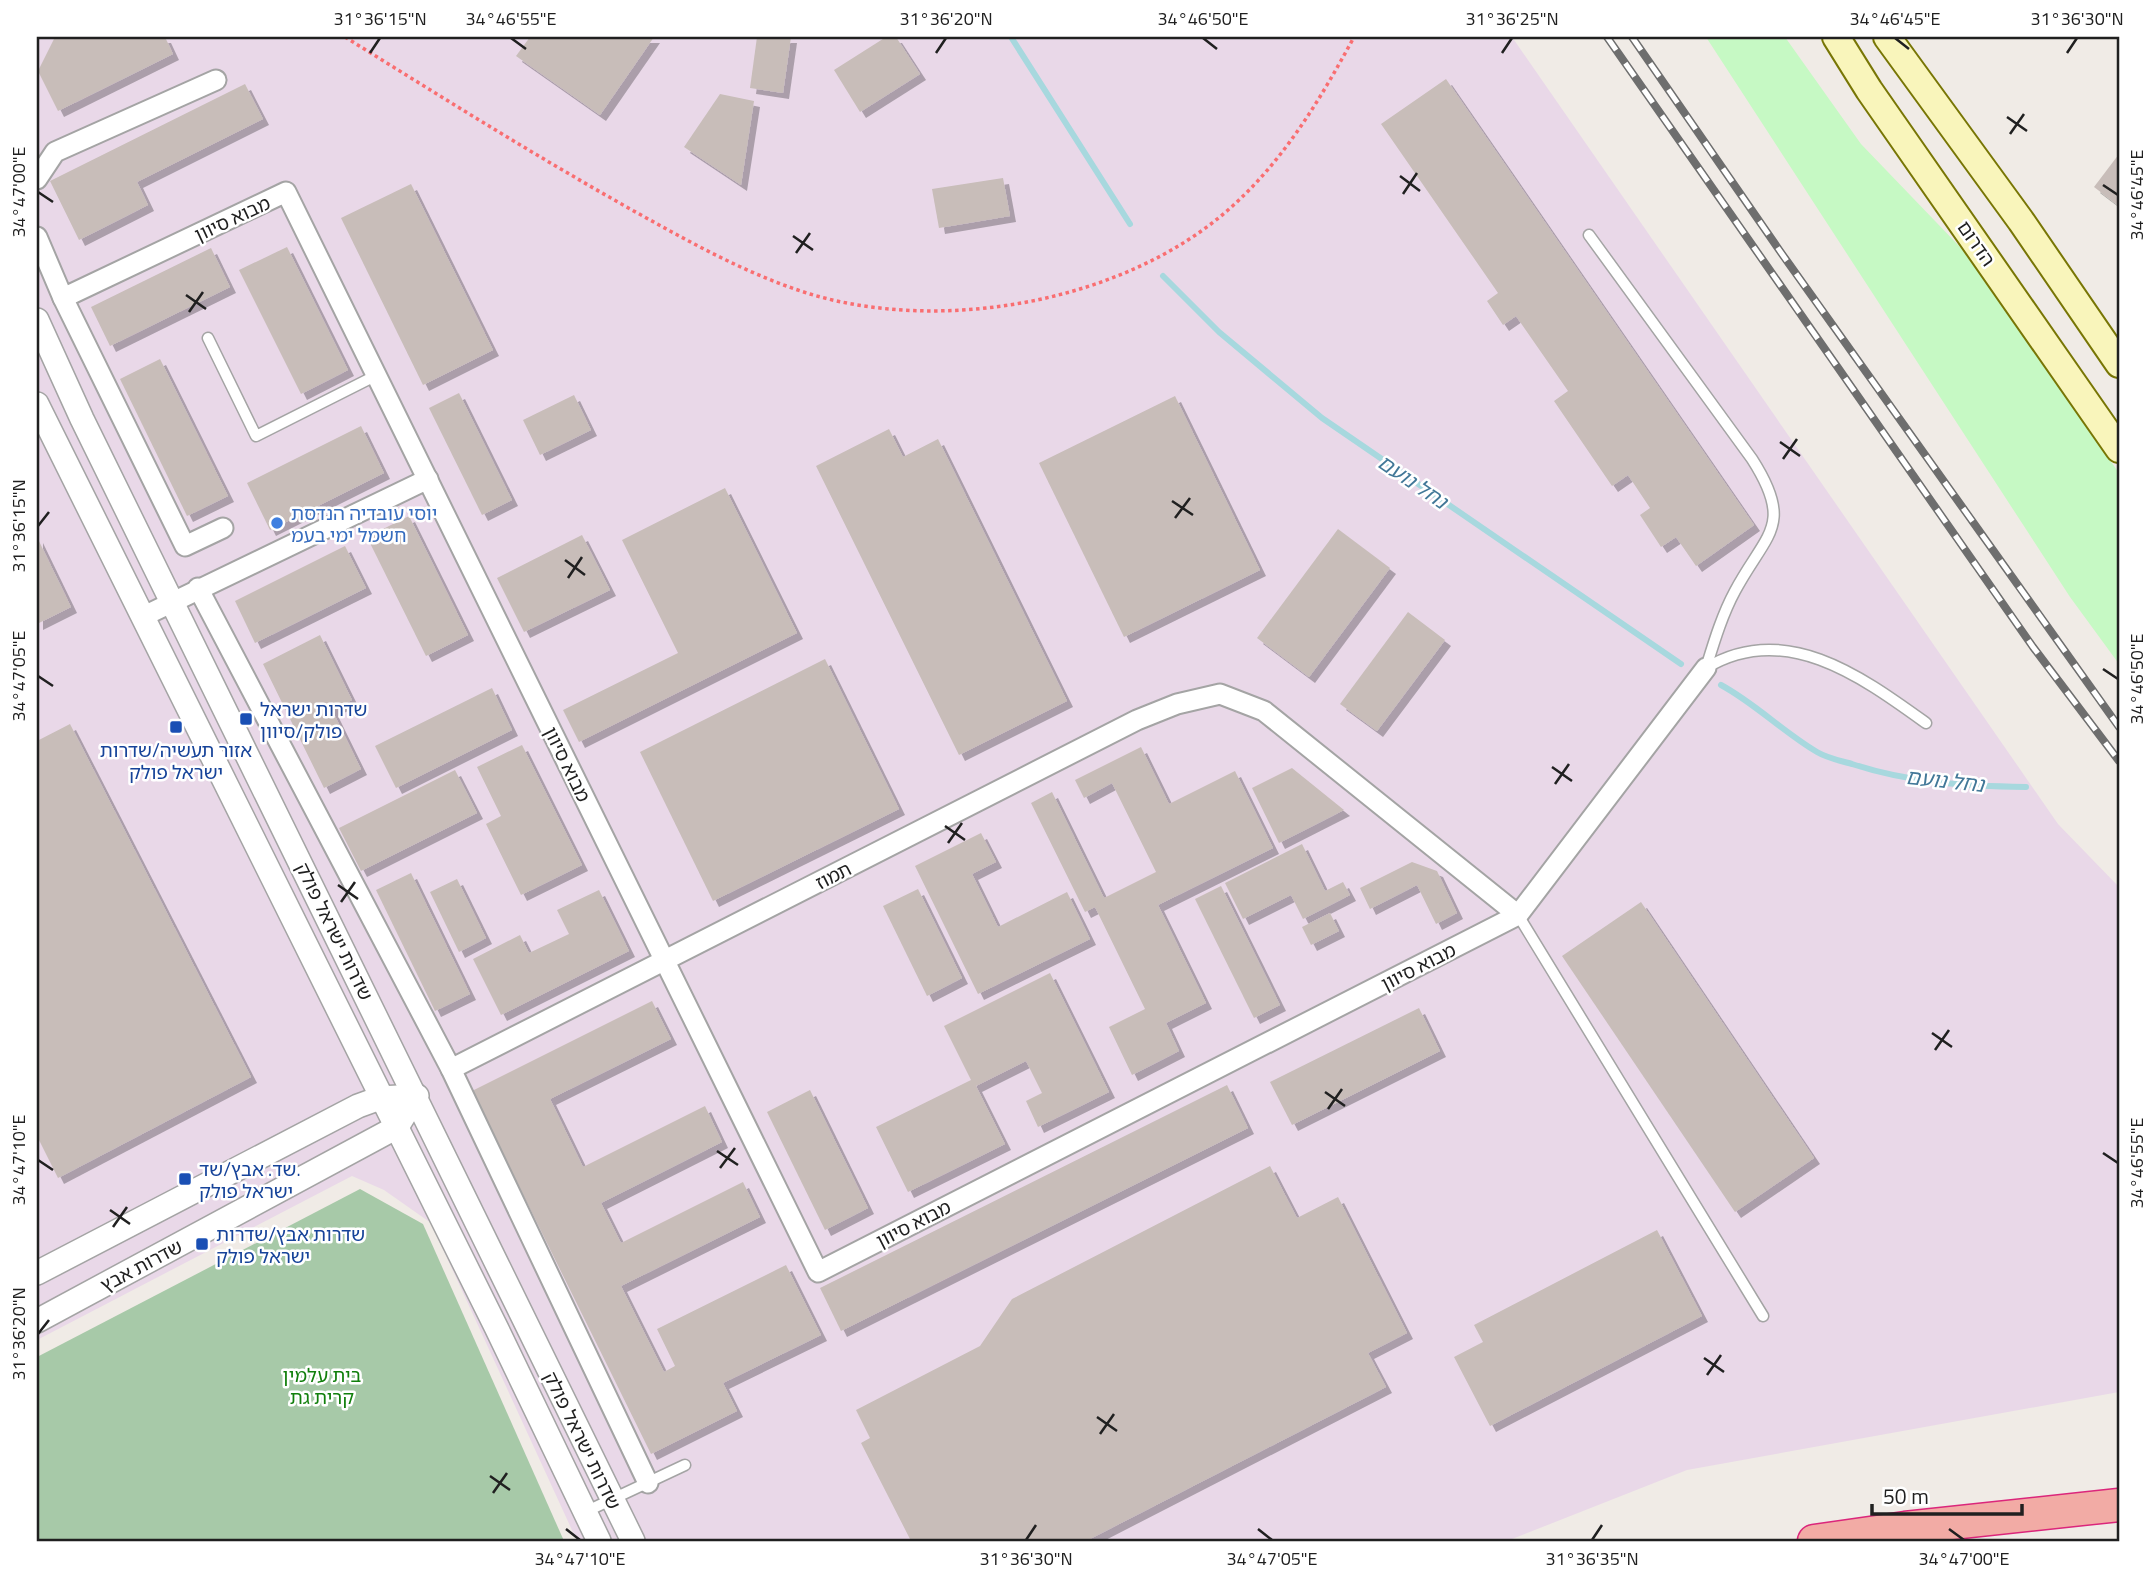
<svg xmlns="http://www.w3.org/2000/svg" width="2156" height="1578" font-family="'Titillium Web','Noto Sans Hebrew',sans-serif">
  <style>
    .industrial { fill: #e9d8e8 }
    .cemetery { fill: #a7c9a8 }
    .park { fill: #c6f9c4 }
    .lines { fill: none; stroke-linecap: round; stroke-linejoin: round }
    .stream { stroke: #a7d8de; stroke-width: 6 }
    .building { fill: #c8bdb9; filter: url(#shadow) }
    .service-casing { stroke: #a4a4a4; stroke-width: 13 }
    .minor-casing { stroke: #a4a4a4; stroke-width: 23 }
    .tertiary-casing { stroke: #a4a4a4; stroke-width: 26 }
    .secondary-casing { stroke: #787605; stroke-width: 30 }
    .trunk-casing { stroke: #db267b; stroke-width: 35 }
    .path { stroke: #f96e71; stroke-width: 3.5; stroke-dasharray: 3.5 3.5; stroke-linecap: butt }
    .service { stroke: #fff; stroke-width: 10 }
    .minor { stroke: #fff; stroke-width: 19 }
    .tertiary { stroke: #fff; stroke-width: 23 }
    .secondary { stroke: #f9f5bb; stroke-width: 26 }
    .trunk { stroke: #f2aba5; stroke-width: 32 }
    .rail-casing { stroke: #6e6e6e; stroke-width: 8 }
    .rail { stroke: #fff; stroke-width: 5; stroke-dasharray: 16; stroke-linecap: butt }
    .ticks { fill: none; stroke: #202020; stroke-width: 2.5 }
    .shop-dot { fill: #3f7fe0; stroke: #fff; stroke-width: 2.5 }
    .transit-dot { fill: #1a4fb4; stroke: #fff; stroke-width: 2.5 }
    .labels { text-anchor: middle; dominant-baseline: central; stroke-width: 5; stroke-linejoin: round; paint-order: stroke }
    .street-label { font-size: 19px; fill: #202020; stroke: #fff }
    .shop-label { font-size: 19px; fill: #366cbe; stroke: #fff; text-anchor: start }
    .transit-label { font-size: 19px; fill: #164399; stroke: #fff; text-anchor: start }
    .park-label { font-size: 19px; fill: #117f0c; stroke: #fff }
    .water-label { font-size: 21px; font-style: italic; fill: #427898; stroke: #fff }
    .neatline { fill: none; stroke: #202020; stroke-width: 2.5 }
    .ticks-label { font-size: 18px; text-anchor: middle; fill: #202020 }
  </style>
  <defs>
    <filter id="shadow"><feDropShadow dx="6" dy="6" stdDeviation="0" flood-color="#0004"/></filter>
  </defs>
  <rect width="100%" height="100%" fill="#f0ebe6"/>
  <polygon class="industrial" points="37,37 1512,37 2058,824 2119,887 2119,1392 1687,1470 1507,1541 577,1541 431,1223 384,1190 352,1176 37,1340"/>
  <polygon class="cemetery" points="360,1189 423,1224 564,1541 37,1541 37,1357"/>
  <polygon class="park" points="1706,37 1785,37 1861,144 1961,248 2119,473 2119,664 2070,597"/>
  <g class="lines">
    <g class="stream">
      <polyline points="1011,37 1130,224"/>
      <polyline points="1163,276 1219,332 1322,418 1681,664"/>
      <path d="M1721 685C1756 704 1783 732 1817 752 1827 758 1841 761 1852 764 1910 783 1966 786 2026 787"/>
    </g>
  </g>
  <g class="building">
    <polygon points="55,37 165,37 173,54 58,111 38,71"/>
    <polygon points="530,37 654,37 600,115 516,56"/>
    <polygon points="757,37 791,37 783,93 750,88"/>
    <polygon points="886,37 896,37 920,74 860,112 834,70"/>
    <polygon points="1446,79 1754,525 1696,566 1676,537 1661,547 1640,515 1650,508 1628,475 1612,486 1554,401 1568,391 1516,316 1503,325 1487,301 1498,293 1381,124"/>
    <polygon points="245,84 263,119 137,182 148,205 79,240 50,181"/>
    <polygon points="720,94 754,101 741,185 684,147"/>
    <polygon points="2119,154 2119,206 2094,187"/>
    <polygon points="1003,178 1010,216 939,228 932,189"/>
    <polygon points="411,184 493,350 423,385 341,218"/>
    <polygon points="287,247 348,370 301,394 239,270"/>
    <polygon points="211,248 230,287 110,346 91,307"/>
    <polygon points="160,359 228,496 187,516 120,379"/>
    <polygon points="459,393 512,500 482,515 429,408"/>
    <polygon points="574,395 591,430 540,455 523,420"/>
    <polygon points="1175,396 1260,570 1124,637 1039,463"/>
    <polygon points="361,426 384,473 270,530 247,483"/>
    <polygon points="889,429 903,457 938,439 1067,701 959,755 816,466"/>
    <polygon points="725,488 797,633 579,742 563,710 678,653 622,540"/>
    <polygon points="409,516 468,635 426,656 367,537"/>
    <polygon points="1338,529 1390,568 1309,677 1257,638"/>
    <polygon points="582,535 610,590 524,632 497,578"/>
    <polygon points="37,537 71,607 37,624"/>
    <polygon points="345,546 366,588 255,643 235,601"/>
    <polygon points="1408,612 1445,640 1377,731 1340,704"/>
    <polygon points="320,635 352,700 332,710 361,769 324,788 263,664"/>
    <polygon points="825,659 899,809 713,901 640,752"/>
    <polygon points="492,688 512,730 396,788 375,746"/>
    <polygon points="70,724 251,1077 58,1178 37,1136 37,741"/>
    <polygon points="522,745 582,865 521,895 486,824 501,816 477,767"/>
    <polygon points="1141,747 1169,804 1235,771 1273,848 1158,905 1206,1003 1166,1023 1179,1051 1132,1075 1109,1027 1145,1009 1095,907 1085,912 1031,803 1052,792 1104,898 1156,872 1112,783 1084,798 1075,780"/>
    <polygon points="1292,768 1344,810 1279,843 1252,788"/>
    <polygon points="455,770 477,813 361,871 339,828"/>
    <polygon points="981,833 996,862 972,874 998,927 1067,892 1090,939 978,994 915,866"/>
    <polygon points="1302,844 1325,891 1343,882 1350,895 1303,919 1291,895 1243,919 1225,883"/>
    <polygon points="1412,862 1437,871 1457,913 1436,924 1417,885 1370,909 1360,888"/>
    <polygon points="411,873 470,994 435,1011 376,890"/>
    <polygon points="457,879 486,938 459,952 430,892"/>
    <polygon points="1221,886 1280,1005 1254,1018 1195,899"/>
    <polygon points="918,889 962,978 927,996 883,906"/>
    <polygon points="599,890 629,951 501,1015 473,959 520,935 529,953 569,934 557,910"/>
    <polygon points="1641,902 1814,1158 1735,1212 1562,956"/>
    <polygon points="1330,913 1339,931 1311,945 1302,927"/>
    <polygon points="1050,973 1109,1092 1038,1127 1026,1101 1042,1093 1026,1061 976,1086 1005,1144 908,1192 876,1127 971,1080 944,1026"/>
    <polygon points="652,1001 671,1039 550,1099 583,1167 705,1106 722,1142 601,1203 621,1243 743,1182 760,1217 621,1286 664,1372 675,1366 657,1329 786,1265 821,1335 723,1383 737,1411 651,1454 472,1091"/>
    <polygon points="1419,1008 1440,1051 1292,1125 1270,1082"/>
    <polygon points="1227,1085 1248,1128 841,1331 820,1288"/>
    <polygon points="810,1090 868,1208 825,1230 767,1112"/>
    <polygon points="1270,1166 1297,1218 1338,1197 1407,1333 1368,1353 1386,1387 1086,1541 911,1541 861,1443 870,1438 856,1410 980,1346 1012,1299"/>
    <polygon points="1657,1230 1702,1316 1490,1426 1454,1357 1483,1342 1474,1325"/>
  </g>
  <g class="lines">
    <g class="service-casing">
      <g id="service">
        <path d="M1589 235 1752 459C1795 526 1766 533 1735 591 1722 615 1714 642 1706 668"/>
        <polyline points="208,338 256,436 377,375"/>
        <path d="M1706 668C1785 620 1862 677 1926 723"/>
        <polyline points="1518,915 1763,1316"/>
        <polyline points="585,1512 685,1465"/>
      </g>
    </g>
    <g class="minor-casing">
      <g id="minor">
        <polyline points="37,179 55,152 216,80"/>
        <polyline points="37,237 63,298 286,192 818,1272 1518,915 1706,668"/>
        <polyline points="63,298 185,546 223,528"/>
        <polyline points="198,588 451,1069 648,1483"/>
        <polyline points="144,616 428,479"/>
        <polyline points="451,1069 1137,720 1177,704 1220,694 1264,711 1518,915"/>
      </g>
    </g>
    <g class="tertiary-casing">
      <g id="tertiary">
        <polyline points="37,320 82,419 633,1541"/>
        <polyline points="37,404 496,1327 599,1541"/>
        <polyline points="37,1273 358,1106 380,1098 417,1096"/>
        <polyline points="37,1321 397,1127 405,1114"/>
      </g>
    </g>
    <g class="secondary-casing">
      <g id="secondary">
        <polyline points="1836,37 1869,90 2119,449"/>
        <polyline points="1887,37 2021,221 2119,364"/>
      </g>
    </g>
    <g class="trunk-casing">
      <polyline id="trunk" points="1814,1541 1905,1528 2119,1505"/>
    </g>
    <path class="path" d="M345 37C440 96 534 155 632 210 690 242 746 274 810 294 943 334 1123 302 1228 210 1283 162 1320 100 1354 37"/>
    <use href="#service" class="service"/>
    <use href="#minor" class="minor"/>
    <use href="#tertiary" class="tertiary"/>
    <use href="#secondary" class="secondary"/>
    <use href="#trunk" class="trunk"/>
    <g class="rail-casing">
      <g id="rail">
        <polyline points="1607,37 2033,647 2119,761"/>
        <polyline points="1632,37 1782,254 2119,727"/>
      </g>
    </g>
    <use href="#rail" class="rail"/>
  </g>
  <path class="ticks" d="M511 38 526 49M1203 38 1217 49M1895 38 1909 49M370 53 380 38M936 53 946 38M1502 53 1512 38M2067 53 2077 38M2007 117 2027 131M2010 134 2024 114M1400 176 1420 191M2103 185 2118 195M38 192 53 202M1403 194 1417 173M793 236 813 250M796 253 810 233M186 295 206 309M189 312 203 292M1780 442 1800 456M1783 459 1797 439M1172 501 1193 515M1175 518 1190 498M38 526 49 512M565 560 585 575M568 578 582 557M2103 669 2118 679M38 676 53 686M1552 767 1572 781M1555 784 1569 764M945 826 965 840M948 843 962 823M338 885 358 899M341 902 355 882M1932 1033 1952 1047M1935 1050 1949 1030M1325 1092 1345 1106M1328 1109 1342 1089M717 1151 738 1165M2103 1153 2118 1163M38 1160 53 1170M720 1168 735 1148M110 1210 130 1224M113 1227 127 1207M38 1334 49 1320M1704 1358 1724 1372M1707 1375 1721 1355M1097 1417 1117 1431M1100 1434 1114 1414M490 1476 510 1490M493 1493 507 1473M566 1529 580 1540M1258 1529 1272 1540M1949 1529 1964 1540M1026 1540 1036 1525M1592 1540 1602 1525"/>
  <circle class="shop-dot" cx="277" cy="523" r="7"/>
  <g class="transit-dot">
    <rect x="239" y="712" width="14" height="14" rx="3.5"/>
    <rect x="169" y="720" width="14" height="14" rx="3.5"/>
    <rect x="178" y="1172" width="14" height="14" rx="3.5"/>
    <rect x="195" y="1237" width="14" height="14" rx="3.5"/>
  </g>
  <g class="labels">
    <g class="street-label">
      <text transform="translate(232 218) rotate(-25)">מבוא סיוון</text>
      <text transform="translate(1977 243) rotate(55)">הדרום</text>
      <text transform="translate(568 764) rotate(64)">מבוא סיוון</text>
      <text transform="translate(833 875) rotate(-27)">תמוז</text>
      <text transform="translate(335 931) rotate(64)">שדרות ישראל פולק</text>
      <text transform="translate(1418 966) rotate(-27)">מבוא סיוון</text>
      <text transform="translate(913 1223) rotate(-27)">מבוא סיוון</text>
      <text transform="translate(141 1265) rotate(-28)">שדרות אבץ</text>
      <text transform="translate(583 1440) rotate(64)">שדרות ישראל פולק</text>
    </g>
    <g class="shop-label">
      <text x="291" y="512">יוסי עובדיה הנדסת<tspan x="291" dy="22">חשמל ימי בעמ</tspan></text>
    </g>
    <g class="transit-label">
      <text x="260" y="708">שדרות ישראל<tspan x="260" dy="22">פולק/סיוון</tspan></text>
      <text x="176" y="749" text-anchor="middle">אזור תעשיה/שדרות<tspan x="176" dy="22">ישראל פולק</tspan></text>
      <text x="199" y="1168">שד. אבץ/שד.<tspan x="199" dy="22">ישראל פולק</tspan></text>
      <text x="216" y="1233">שדרות אבץ/שדרות<tspan x="216" dy="22">ישראל פולק</tspan></text>
    </g>
    <g class="park-label">
      <text x="322" y="1374">בית עלמין<tspan x="322" dy="22">קרית גת</tspan></text>
    </g>
    <g class="water-label">
      <text transform="translate(1413 481) rotate(34)">נחל נועם</text>
      <text transform="translate(1945 780) rotate(6)">נחל נועם</text>
    </g>
  </g>
  <rect width="2156" height="1578" fill="none" stroke="#ffffff" stroke-width="77"/>
  <path d="M1872 1504v10h150v-10" fill="none" stroke="#202020" stroke-width="3.5"/>
  <text x="1883" y="1504" font-size="21" fill="#202020" stroke="#ffffff" stroke-width="5" paint-order="stroke">50 m</text>
  <rect x="38" y="38" width="2080" height="1502" class="neatline"/>
  <g class="ticks-label">
    <text x="380" y="25">31°36'15"N</text>
    <text x="511" y="25">34°46'55"E</text>
    <text x="946" y="25">31°36'20"N</text>
    <text x="1203" y="25">34°46'50"E</text>
    <text x="1512" y="25">31°36'25"N</text>
    <text x="1895" y="25">34°46'45"E</text>
    <text x="2077" y="25">31°36'30"N</text>
    <text transform="translate(19 192) rotate(-90)" y="6">34°47'00"E</text>
    <text transform="translate(2137 195) rotate(-90)" y="6">34°46'45"E</text>
    <text transform="translate(19 526) rotate(-90)" y="6">31°36'15"N</text>
    <text transform="translate(19 676) rotate(-90)" y="6">34°47'05"E</text>
    <text transform="translate(2137 679) rotate(-90)" y="6">34°46'50"E</text>
    <text transform="translate(19 1160) rotate(-90)" y="6">34°47'10"E</text>
    <text transform="translate(2137 1163) rotate(-90)" y="6">34°46'55"E</text>
    <text transform="translate(19 1334) rotate(-90)" y="6">31°36'20"N</text>
    <text x="580" y="1565">34°47'10"E</text>
    <text x="1026" y="1565">31°36'30"N</text>
    <text x="1272" y="1565">34°47'05"E</text>
    <text x="1592" y="1565">31°36'35"N</text>
    <text x="1964" y="1565">34°47'00"E</text>
  </g>
</svg>
